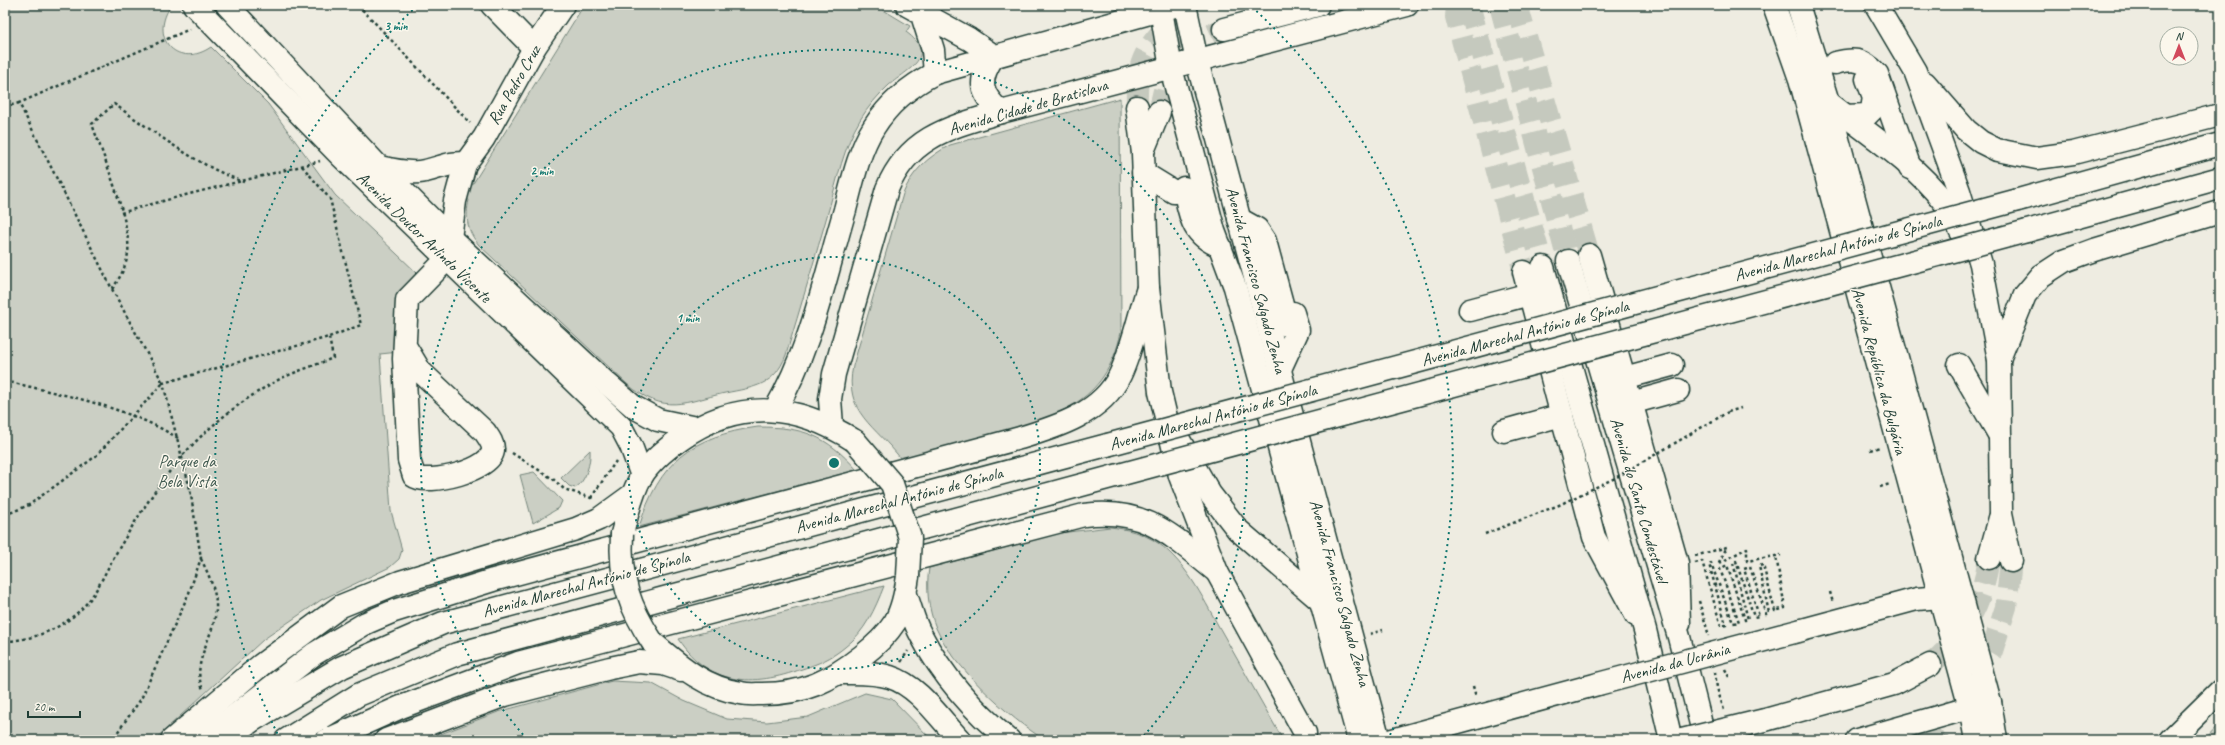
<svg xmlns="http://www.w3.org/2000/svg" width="2225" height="745" font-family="Caveat,sans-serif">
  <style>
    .green { fill: #cbcfc4; stroke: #75867c }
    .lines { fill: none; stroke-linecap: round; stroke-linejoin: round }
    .minor-tunnel { stroke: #c5c9be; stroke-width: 22; stroke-dasharray: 22 11; stroke-linecap: butt }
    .highway-tunnel { stroke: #c5c9be; stroke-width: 22; stroke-dasharray: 22 11; stroke-linecap: butt }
    .minor-casing { stroke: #1f3d34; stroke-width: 25 }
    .major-casing { stroke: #1f3d34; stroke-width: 25 }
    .highway-casing { stroke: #1f3d34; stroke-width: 25 }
    .path { stroke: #1f3d34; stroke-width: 2.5; stroke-dasharray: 3 3; stroke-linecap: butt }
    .minor { stroke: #fbf7ec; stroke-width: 22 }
    .major { stroke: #fbf7ec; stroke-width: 22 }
    .highway { stroke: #fbf7ec; stroke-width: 22 }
    .major-bridge-casing { stroke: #1f3d34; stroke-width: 25; stroke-linecap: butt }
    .highway-bridge-casing { stroke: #1f3d34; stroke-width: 25; stroke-linecap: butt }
    .path-bridge { stroke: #1f3d34; stroke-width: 2.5; stroke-dasharray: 3 3; stroke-linecap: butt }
    .major-bridge { stroke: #fbf7ec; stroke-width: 22 }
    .highway-bridge { stroke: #fbf7ec; stroke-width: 22 }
    .ring { fill: none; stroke: #0f766e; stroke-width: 2; stroke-dasharray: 2 4 }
    .labels { text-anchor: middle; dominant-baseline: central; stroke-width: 3; stroke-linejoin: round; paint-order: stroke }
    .street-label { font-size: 17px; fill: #1f3d34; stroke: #fbf7ec }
    .park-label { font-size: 17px; fill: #415a51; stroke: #fbf7ec }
    .centre { fill: #0f766e; stroke: #fbf7ec; stroke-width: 2 }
    .ring-label { font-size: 12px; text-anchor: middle; font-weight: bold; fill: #0f766e; stroke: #fbf7ec; stroke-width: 3; stroke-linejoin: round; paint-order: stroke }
  </style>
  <rect width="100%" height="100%" fill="#eeece1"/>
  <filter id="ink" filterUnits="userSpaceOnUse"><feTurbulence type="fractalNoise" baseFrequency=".025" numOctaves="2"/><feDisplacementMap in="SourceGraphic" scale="8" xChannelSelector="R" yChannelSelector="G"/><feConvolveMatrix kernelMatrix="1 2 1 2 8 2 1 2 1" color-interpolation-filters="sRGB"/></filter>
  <g filter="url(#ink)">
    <g class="green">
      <path d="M5 5H168L170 7C149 40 179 69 211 47L268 104 335 195 418 274 399 352 380 354 391 511 402 550 399 559 390 567 321 600 264 639 154 740H5Z"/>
      <path d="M584 5H875L910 26 906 32C939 56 908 69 889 85 878 95 868 107 860 120 844 146 837 180 829 209 815 258 801 306 786 355 774 386 755 387 725 393 684 402 666 416 627 384L479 245C467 231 465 218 469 200L464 198Z"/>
      <path d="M1120 98 1121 332C1106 404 1056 417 992 434 962 443 931 451 901 459 876 426 843 413 853 366L903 194C912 171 928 157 950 145Z"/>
      <path d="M758 427C803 427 826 435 857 470L639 527C659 462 691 436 758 427Z"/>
      <path d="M590 450C591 462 586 482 575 488L569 486 561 478Z"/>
      <polygon points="534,472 562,501 559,508 533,523 520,475"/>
      <path d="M1110 527C1127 529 1143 533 1158 543 1189 565 1205 603 1223 634 1243 669 1263 705 1283 740H1045C1010 719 952 665 936 628 928 608 926 588 929 568L1060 533Z"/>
      <path d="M884 586C875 609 865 632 845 647 832 658 818 664 802 669 753 687 709 686 678 639Z"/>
      <polygon points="612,681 651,683 684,701 727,719 767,722 808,717 865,693 892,699 932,740 425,740 498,712"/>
      <polygon points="2220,723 2220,740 2204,740"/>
      <polygon points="1920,733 1948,737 1952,740 1897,740"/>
    </g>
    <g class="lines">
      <g class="minor-tunnel">
        <polyline points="1457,5 1456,17 1524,272"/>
        <polyline points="1517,5 1589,255"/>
      </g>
      <g class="highway-tunnel">
        <polyline points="1469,5 1543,267"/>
        <polyline points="1500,5 1568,261"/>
        <path d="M1137 107C1135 52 1152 41 1190 5"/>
        <path d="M1159 112C1171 60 1172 49 1224 29"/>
        <path d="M1930 665C1964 637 1983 602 1989 558"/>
        <polyline points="1974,681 1992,651 2006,607 2011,561"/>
        <polyline points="1919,740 1935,729 1955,707"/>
      </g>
      <g class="minor-casing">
        <g id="minor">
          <polyline points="194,5 340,155 621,427 631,446 642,476"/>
          <polyline points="227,5 379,167 450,238 604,381 634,407 658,420 696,428"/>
          <polyline points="492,5 534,48"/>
          <polyline points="907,5 969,39 994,56"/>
          <polyline points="1774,5 1800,79 1970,708 1976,740"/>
          <polyline points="1798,5 1828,102 1990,702 1996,740"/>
          <polyline points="922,15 933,50 935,73"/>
          <path d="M1835 63C1854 58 1863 59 1877 74L1910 168"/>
          <polyline points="1845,116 1867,115 1872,110 1874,97 1867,79"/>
          <path d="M379 167C392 170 405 173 419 172 434 171 451 160 465 164"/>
          <polyline points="1143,173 1174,192"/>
          <path d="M1184 188C1190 215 1191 235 1220 246"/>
          <polyline points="1239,219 1257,229 1265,241 1288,326"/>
          <polyline points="450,238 455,201 465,164 484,138 534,48 563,5"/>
          <polyline points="1589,255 1677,563 1679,624"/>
          <polyline points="1524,272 1594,537 1636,615"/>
          <polyline points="1470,310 1530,294"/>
          <path d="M405 346 420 371 485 432C489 438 493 443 493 449 494 470 427 486 414 476L409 460 404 359 407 300 447 259"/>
          <polyline points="1959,365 2000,436"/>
          <polyline points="1280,369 1298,330 1293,313"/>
          <polyline points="1624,378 1672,365"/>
          <polyline points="1631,403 1678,390"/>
          <polyline points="1504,431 1562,415"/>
        </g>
      </g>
      <g class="major-casing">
        <g id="major">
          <polyline points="1185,5 1197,61 1379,740"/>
          <polyline points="1161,10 1171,68 1214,231 1235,287 1359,740"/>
          <path d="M994 56C977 80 980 94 1001 112"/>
          <path d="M775 410C811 349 825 277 845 210 852 183 859 150 874 127 889 103 910 86 935 73L1175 6"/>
          <path d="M832 426 830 399 834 374 887 189C909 136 951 127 1001 112L1407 5"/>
          <path d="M906 595C911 608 914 623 921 635 941 674 974 712 1009 740"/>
          <polyline points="1802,630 1917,599 1940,597 1960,592"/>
          <path d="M841 673C857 673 874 672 890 677 919 686 940 719 960 740"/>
          <polyline points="1392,740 1598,684"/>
          <polyline points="1857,740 1990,702"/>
          <polyline points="2170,740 2220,691"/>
        </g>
      </g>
      <g class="highway-casing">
        <g id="highway">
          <polyline points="1876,5 1915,71 1959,191 1981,264 1999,360 2001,513 2011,561"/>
          <polyline points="1224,29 1318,5"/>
          <polyline points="1925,83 1966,130 1981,142 1997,150 2037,158 2073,153 2220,115"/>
          <path d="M1828 102C1867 133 1913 162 1944 202 1951 211 1956 223 1962 233"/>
          <polyline points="1137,107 1143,153 1148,288 1160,392 1180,476 1217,572 1305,733"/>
          <polyline points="1143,151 1159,112"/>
          <polyline points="2018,200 2220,144"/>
          <polyline points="2027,231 2220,178"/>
          <polyline points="1568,261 1679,637 1705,740"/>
          <polyline points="1543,267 1645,630 1671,740"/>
          <polyline points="1999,359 2025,295 2041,276 2064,261 2094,250 2220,212"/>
          <polyline points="1179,440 1210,494 1238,530 1322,602"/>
          <path d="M622 534C627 515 631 495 641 477 651 461 666 449 680 439 739 398 796 403 855 441"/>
          <polyline points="1989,558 2000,518"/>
          <path d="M653 643C680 666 705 688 741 693 748 695 756 694 762 694 804 694 830 681 862 656 875 646 886 636 895 622 903 608 906 591 908 576"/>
          <polyline points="1765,720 1894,684 1930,665"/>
          <polyline points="234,734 253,720 342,667 443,623 1107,445"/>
          <polyline points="172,740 261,665 341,606 400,582 576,529 599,519 632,495"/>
          <path d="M203 740 314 654 366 623 394 611 493 580 1020 438C1057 427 1102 413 1120 375 1132 350 1139 315 1148 288"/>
          <polyline points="286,740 358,695 457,654 1115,476"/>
          <path d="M327 740 401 707 518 663 1084 515C1146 507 1172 536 1217 572"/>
          <polyline points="386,740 505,695 610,668 639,662 663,664 681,670"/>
        </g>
      </g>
      <g class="path">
        <polyline points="358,5 470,123"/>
        <polyline points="5,107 19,103"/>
        <polyline points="302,166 330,199 361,325 329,337"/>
        <path d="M121 213C187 193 254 179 320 161"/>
        <path d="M112 289C120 278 126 267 128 253 132 225 102 153 92 124L114 104C156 133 196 165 244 182"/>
        <path d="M5 381C64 395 125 406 178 438"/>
        <polyline points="1728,412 1741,408"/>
        <polyline points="1870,450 1880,447"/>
        <polyline points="512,453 553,479 564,489 591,498 592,500"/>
        <polyline points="1880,487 1890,484"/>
        <polyline points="591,498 616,461"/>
        <polyline points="5,515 29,505 96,456 163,383 112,289 19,103 190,29"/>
        <polyline points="1695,556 1727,547 1718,564 1747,548 1747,561 1781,555"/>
        <path d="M201 559C208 573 217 592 216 609 215 636 190 663 203 689"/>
        <polyline points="1695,563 1702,561 1721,626 1726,625 1709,564 1711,563 1733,623 1739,622 1720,569 1727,565 1745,620 1748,619 1733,563 1736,561 1754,617 1759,616 1744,569 1750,567 1766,614 1769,613 1759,566 1763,565 1775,611 1785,608 1776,556"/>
        <polyline points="1830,592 1833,603"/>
        <polyline points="1699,601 1709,636"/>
        <polyline points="1370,634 1383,630"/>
        <path d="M5 641C39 640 73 624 93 595 102 581 109 565 118 550 137 518 158 484 183 455 210 425 244 398 280 379 297 371 316 365 333 358L329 337 163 383 190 489 201 558 189 593 141 699 112 740"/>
        <polyline points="901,662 908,651"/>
        <polyline points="1725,669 1730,679"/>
        <polyline points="1715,672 1717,688 1724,710"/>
        <polyline points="1473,686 1476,697"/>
      </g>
      <use href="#minor" class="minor"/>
      <use href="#major" class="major"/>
      <use href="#highway" class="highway"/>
      <g class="major-bridge-casing">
        <polyline id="major-bridge" points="1598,684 1802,630"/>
      </g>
      <g class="highway-bridge-casing">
        <g id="highway-bridge">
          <polyline points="855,441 892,484 910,538 908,576"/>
          <polyline points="1107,445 2018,200"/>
          <polyline points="1115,476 2027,231"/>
          <path d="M622 534C619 578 629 607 653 643"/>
          <polyline points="1682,740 1765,720"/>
        </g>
      </g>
      <polyline class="path-bridge" points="1485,534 1559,505 1617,477 1728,412"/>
      <use href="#major-bridge" class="major-bridge"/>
      <use href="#highway-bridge" class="highway-bridge"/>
    </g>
  </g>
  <g class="ring">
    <circle cx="834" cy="463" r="206"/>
    <path d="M527 739A413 413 0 1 1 1141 739"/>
    <path d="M280 739A619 619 0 0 1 416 7M1252 7A619 619 0 0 1 1388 739"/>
  </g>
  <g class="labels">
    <g class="street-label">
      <text transform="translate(514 85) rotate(-60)">Rua Pedro Cruz</text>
      <text transform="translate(1028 107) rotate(-16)">Avenida Cidade de Bratislava</text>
      <text transform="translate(424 237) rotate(44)">Avenida Doutor Arlindo Vicente</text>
      <text transform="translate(1838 248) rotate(-15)">Avenida Marechal António de Spínola</text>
      <text transform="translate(1256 280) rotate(75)">Avenida Francisco Salgado Zenha</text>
      <text transform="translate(1525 333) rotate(-15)">Avenida Marechal António de Spínola</text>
      <text transform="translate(1879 371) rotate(75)">Avenida República da Bulgária</text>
      <text transform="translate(1213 417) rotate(-15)">Avenida Marechal António de Spínola</text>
      <text transform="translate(899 500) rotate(-15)">Avenida Marechal António de Spínola</text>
      <text transform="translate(1639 500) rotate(74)">Avenida do Santo Condestável</text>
      <text transform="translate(586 584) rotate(-15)">Avenida Marechal António de Spínola</text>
      <text transform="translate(1340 593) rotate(75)">Avenida Francisco Salgado Zenha</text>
      <text transform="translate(1675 663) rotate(-15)">Avenida da Ucrânia</text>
    </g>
    <g class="park-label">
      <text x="187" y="461">Parque da<tspan x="187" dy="20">Bela Vista</tspan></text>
    </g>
  </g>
  <circle cx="834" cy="463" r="6" class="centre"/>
  <g class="ring-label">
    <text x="396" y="30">3 min</text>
    <text x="542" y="175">2 min</text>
    <text x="688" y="322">1 min</text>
  </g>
  <rect width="2225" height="745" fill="none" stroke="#fbf7ec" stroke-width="20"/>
  <rect x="10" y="10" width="2205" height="725" fill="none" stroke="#1f3d34" stroke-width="1.5" filter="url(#ink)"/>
  <g transform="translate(2179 46)"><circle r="19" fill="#fbf7ec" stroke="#a3ada2"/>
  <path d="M0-3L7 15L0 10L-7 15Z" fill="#d1495b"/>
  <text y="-6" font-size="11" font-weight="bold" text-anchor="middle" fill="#1f3d34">N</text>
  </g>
  <path d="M28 711v6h52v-6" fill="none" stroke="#1f3d34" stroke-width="2"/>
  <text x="34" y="711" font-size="12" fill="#1f3d34" stroke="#fbf7ec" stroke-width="3" paint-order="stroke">20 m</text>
</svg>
